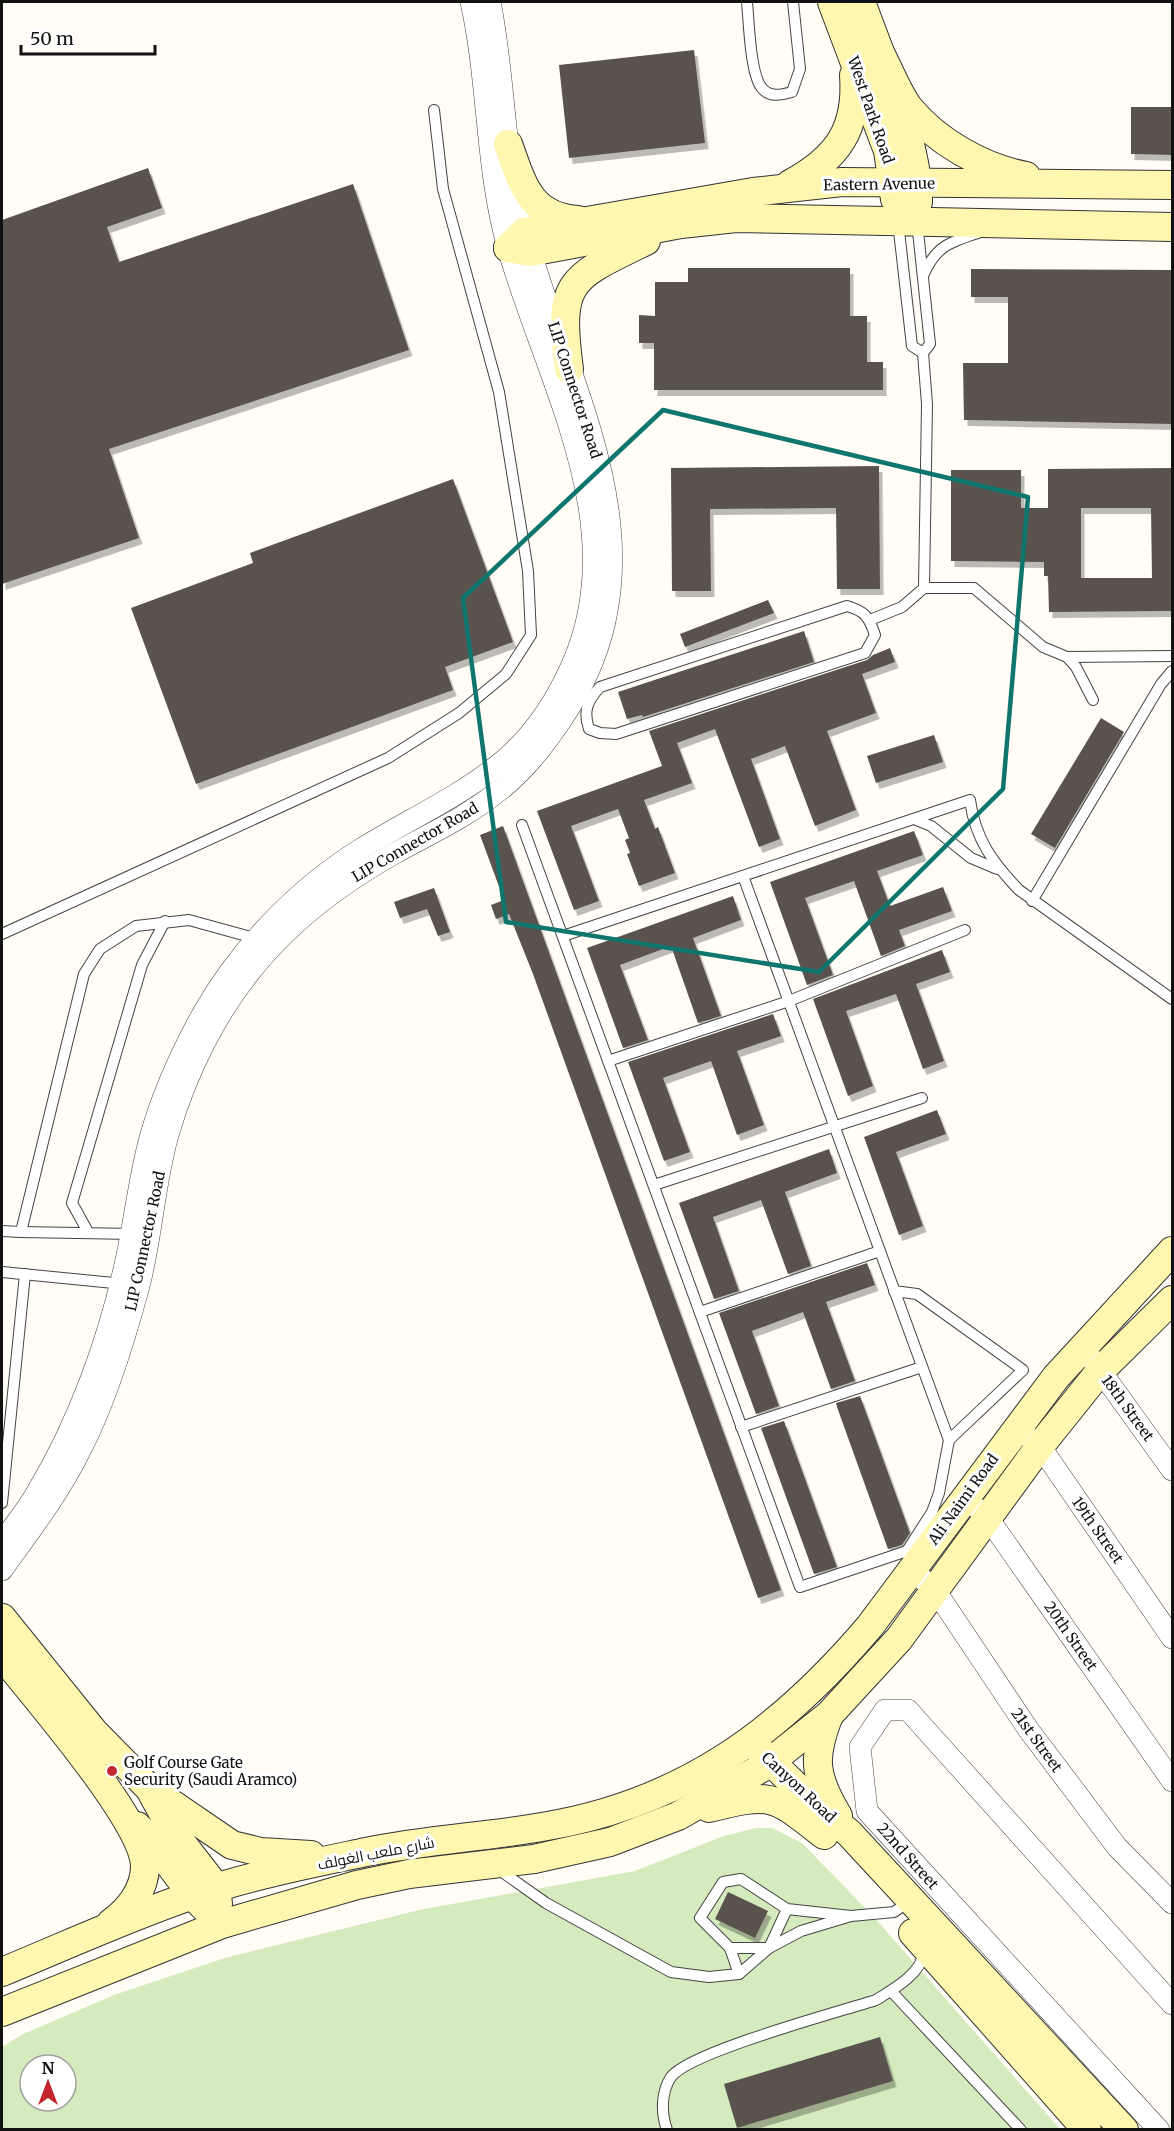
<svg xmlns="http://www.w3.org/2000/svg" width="1174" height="2131" font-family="Merriweather,Cairo,serif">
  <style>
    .green { fill: #d5ebbd; fill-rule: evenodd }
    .building { fill: #5a524d; fill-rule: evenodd; filter: url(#shadow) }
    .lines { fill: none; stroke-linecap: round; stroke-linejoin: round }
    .lane-casing { stroke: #444; stroke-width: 12 }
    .street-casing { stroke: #444; stroke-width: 22 }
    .secondary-casing { stroke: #333; stroke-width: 30 }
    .lane { stroke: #fff; stroke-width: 10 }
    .street { stroke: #fff; stroke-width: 21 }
    .secondary { stroke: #fff6b0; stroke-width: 28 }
    .marked { fill: none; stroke: #0f766e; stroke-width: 4.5; stroke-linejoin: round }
    .poi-dot { fill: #c4262e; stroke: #fff; stroke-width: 2 }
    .labels { text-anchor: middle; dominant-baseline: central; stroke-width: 6; stroke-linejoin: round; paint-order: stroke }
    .street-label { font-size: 15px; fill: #111; stroke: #fff }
    .poi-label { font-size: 15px; fill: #111; stroke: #fff; text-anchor: start }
  </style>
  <defs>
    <filter id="shadow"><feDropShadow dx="3.5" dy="6" stdDeviation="0" flood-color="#0004"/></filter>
  </defs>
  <rect width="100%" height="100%" fill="#fffdf5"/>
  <path class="green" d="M756 1828H772L802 1843 872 1915 1060 2129H2V2047L21 2035 114 1995 225 1958 419 1910 635 1871 724 1836ZM30 2065H66V2101H30Z"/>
  <g class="building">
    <polygon points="694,50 705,143 569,158 559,65"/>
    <polygon points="1131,107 1173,107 1173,155 1131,154"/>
    <polygon points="148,168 162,208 107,227 119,262 353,184 409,350 109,449 139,538 2,584 2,220"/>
    <polygon points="688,268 850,268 850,316 867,316 867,362 883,362 883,390 654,390 654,343 639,343 639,315 655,316 655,282 688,282"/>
    <polygon points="971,269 1173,270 1173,424 964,420 963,363 1008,363 1008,297 971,297"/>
    <polygon points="879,466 880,589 837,589 836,508 710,509 711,591 672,591 671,468"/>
    <path d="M1173 468V611L1049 612 1048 576H1044V562L951 561V470H1021V508H1048V469ZM1081 508H1151L1152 578H1081Z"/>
    <polygon points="453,479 513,642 445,667 453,690 196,784 131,608 253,563 250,553"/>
    <polygon points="768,600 774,613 685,647 680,634"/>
    <polygon points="804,631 814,662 643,717 642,715 627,719 618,692"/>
    <polygon points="890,648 895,662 862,674 876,713 827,731 856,810 815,826 785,746 751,759 780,839 759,847 715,729 677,743 692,783 644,800 655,829 658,827 675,873 639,886 627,854 630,853 625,840 629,838 618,809 571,826 599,901 574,910 537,811 662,766 649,731 867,660 873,655"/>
    <polygon points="1101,718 1124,732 1055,848 1031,834"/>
    <polygon points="934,735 943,762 876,783 867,756"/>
    <polygon points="503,826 781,1590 758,1598 533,974 509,914 496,919 491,905 504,900 480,835"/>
    <polygon points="914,831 923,855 877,871 890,906 943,887 952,911 899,930 905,946 881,956 854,881 805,898 833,975 807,985 770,882"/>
    <polygon points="434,888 450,932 438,936 427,909 400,918 394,902"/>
    <polygon points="733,896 741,920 693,938 721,1016 698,1023 671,946 620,965 648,1040 623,1048 587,948"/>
    <polygon points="942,950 950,972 916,984 944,1061 923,1069 896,994 846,1011 873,1086 848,1096 813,999"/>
    <polygon points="773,1014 781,1036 737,1051 764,1125 737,1135 711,1061 663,1078 690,1152 664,1161 628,1062"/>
    <polygon points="937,1110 946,1134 896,1152 923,1226 899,1235 864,1137"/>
    <polygon points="829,1149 837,1173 785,1192 811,1266 788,1274 761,1200 713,1217 739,1291 714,1299 679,1203"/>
    <polygon points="867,1263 875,1285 826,1302 855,1381 831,1389 803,1312 752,1331 779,1406 756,1414 719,1313"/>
    <polygon points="860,1396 910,1533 902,1545 888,1549 837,1407 836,1403"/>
    <polygon points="784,1421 837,1567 814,1574 761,1428"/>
    <polygon points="728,1892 768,1911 755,1938 715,1919"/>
    <polygon points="880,2037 893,2081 737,2128 724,2084"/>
  </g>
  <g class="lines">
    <g class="lane-casing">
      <g id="lane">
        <path d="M747 2C749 22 750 71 761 87 769 98 781 95 792 92L800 69 793 2"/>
        <polyline points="898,222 912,346 923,353 930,344 917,222"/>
        <path d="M923 276C935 247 949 242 978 233"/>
        <polyline points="924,588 974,588 1043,647 1067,657 1172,656"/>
        <path d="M847 606C865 611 869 617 875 635L865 653 616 734 600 733 589 729C583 711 587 701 600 687Z"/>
        <polyline points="870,620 902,607 924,588 927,404 923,353"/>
        <polyline points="1067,657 1076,667 1093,700"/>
        <polyline points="914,819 931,826 971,858 997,869"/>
        <polyline points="522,825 800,1587 907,1551 932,1512 939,1493 949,1440 1023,1370 917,1294 894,1291"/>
        <polyline points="743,876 949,1440"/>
        <polyline points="1032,901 1161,684 1172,671"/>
        <polyline points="2,934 388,758 459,713 506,674 531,635 528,571 499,392 443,189 434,110"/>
        <path d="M563 936 970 800C975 839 993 863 1019 890L1172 999"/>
        <polyline points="608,1061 789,1001 965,930"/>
        <polyline points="654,1185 922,1098"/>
        <polyline points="2,1231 21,1232 84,974 100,949 136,926 189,920 258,939"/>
        <polyline points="21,1232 134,1234"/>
        <polyline points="88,1232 72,1203 142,965 165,921"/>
        <polyline points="2,1272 124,1284"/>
        <polyline points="700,1312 880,1251"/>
        <polyline points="741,1427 922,1367"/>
        <polyline points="2,1503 25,1274"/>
        <polyline points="498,1869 546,1903 671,1972 709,1977 739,1974 769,1948 801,1931 851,1916"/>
        <polyline points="787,1909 769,1948 730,1948 700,1918 723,1882 741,1879 787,1909 851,1916 894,1912 910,1901"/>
        <polyline points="730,1948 739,1974"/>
        <polyline points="891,1991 1021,2130"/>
        <path d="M667 2130C661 2113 661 2092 671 2077 689 2052 839 2012 876 2000 894 1989 921 1974 924 1952"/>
      </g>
    </g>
    <g class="street-casing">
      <g id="street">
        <polyline points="1092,1359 1172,1470"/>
        <polyline points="1031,1439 1040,1446 1172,1638"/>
        <polyline points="978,1509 988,1518 1172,1781"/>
        <path d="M2 1543C13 1526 27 1510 37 1492 79 1422 109 1339 126 1260 135 1219 139 1178 150 1138 162 1095 181 1053 202 1015 239 949 297 889 361 849 406 821 455 799 497 766 530 740 554 705 571 667 635 527 546 382 508 248 485 167 489 83 471 2"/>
        <path d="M2 1570C30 1531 60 1492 81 1449 106 1401 125 1338 139 1286 152 1237 154 1184 168 1135 177 1104 190 1071 205 1042 249 956 312 900 395 853 429 834 465 818 496 793 523 773 543 747 562 719 674 553 568 393 523 226 503 153 505 76 490 2"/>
        <polyline points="912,1570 935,1590 1028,1729 1117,1847 1172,1903"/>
        <polyline points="1159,2130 867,1811 860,1747 885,1710 908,1710 1172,2004"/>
      </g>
    </g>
    <g class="secondary-casing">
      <g id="secondary">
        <polyline points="832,2 888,151 895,199"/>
        <path d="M861 2C881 57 919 145 918 202"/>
        <path d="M879 51C889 69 897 92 909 108 937 142 983 168 1026 176"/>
        <path d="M508 144C522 182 529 217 578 220"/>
        <path d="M790 184C838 158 858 129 854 75"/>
        <polyline points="508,248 524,232 753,192 842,182 1172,185"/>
        <polyline points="508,248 530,252 681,224 736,218 1172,227"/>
        <path d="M569 369C557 280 570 278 646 241"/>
        <polyline points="2,1618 94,1732 150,1789 232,1845 261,1852 311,1855"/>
        <path d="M2 1655C33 1695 144 1821 145 1866 145 1890 129 1910 111 1923"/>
        <path d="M829 1715C812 1758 814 1776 838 1816"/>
        <polyline points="759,1750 814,1804 849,1833 1124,2130"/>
        <polyline points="152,1793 174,1833 216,1887 218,1904"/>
        <path d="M709 1808C773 1792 773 1795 824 1835"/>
        <path d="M137 1826C163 1851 180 1883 205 1908"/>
        <polyline points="913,1933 1087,2130"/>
        <path d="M2 1972C65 1946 128 1917 193 1895 248 1876 309 1864 366 1852 424 1840 484 1837 542 1827 683 1804 780 1732 870 1626L1056 1377 1172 1251"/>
        <polyline points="2,2012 222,1924 357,1885 409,1874 534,1859 610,1842 678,1816 765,1766 829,1715 899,1639 1040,1446 1100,1371 1172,1300"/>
      </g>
    </g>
    <use href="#lane" class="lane"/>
    <use href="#street" class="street"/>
    <use href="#secondary" class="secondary"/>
  </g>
  <path class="marked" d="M663 410 1028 497 1003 789 819 972 506 922 463 598Z"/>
  <circle class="poi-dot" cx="112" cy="1771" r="6"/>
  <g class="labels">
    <g class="street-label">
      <text transform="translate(871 110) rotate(71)">West Park Road</text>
      <text transform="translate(879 184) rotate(-1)">Eastern Avenue</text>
      <text transform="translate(575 390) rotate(72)">LIP Connector Road</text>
      <text transform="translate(415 842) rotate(-30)">LIP Connector Road</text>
      <text transform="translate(145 1241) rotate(-78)">LIP Connector Road</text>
      <text transform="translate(1128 1408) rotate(54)">18th Street</text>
      <text transform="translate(963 1499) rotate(-54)">Ali Naimi Road</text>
      <text transform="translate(1098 1530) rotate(55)">19th Street</text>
      <text transform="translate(1071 1636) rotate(55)">20th Street</text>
      <text transform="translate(1037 1740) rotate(54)">21st Street</text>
      <text transform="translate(799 1787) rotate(43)">Canyon Road</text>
      <text transform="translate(376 1853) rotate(-11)">شارع ملعب الغولف</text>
      <text transform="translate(908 1856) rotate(48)">22nd Street</text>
    </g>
    <g class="poi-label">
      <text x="124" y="1762">Golf Course Gate<tspan x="124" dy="17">Security (Saudi Aramco)</tspan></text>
    </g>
  </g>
  <rect width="1174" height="2131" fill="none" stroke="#111111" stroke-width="6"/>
  <g transform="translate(48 2083)"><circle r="28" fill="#ffffff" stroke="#a0a0a0" stroke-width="1.5"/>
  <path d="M0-4.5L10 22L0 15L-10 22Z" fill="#c4262e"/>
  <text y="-9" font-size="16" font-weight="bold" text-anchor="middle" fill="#111111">N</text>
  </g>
  <path d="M21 45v9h134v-9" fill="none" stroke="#111111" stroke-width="3"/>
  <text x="30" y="45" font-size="18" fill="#111111" stroke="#ffffff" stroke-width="4.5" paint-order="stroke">50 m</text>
</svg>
